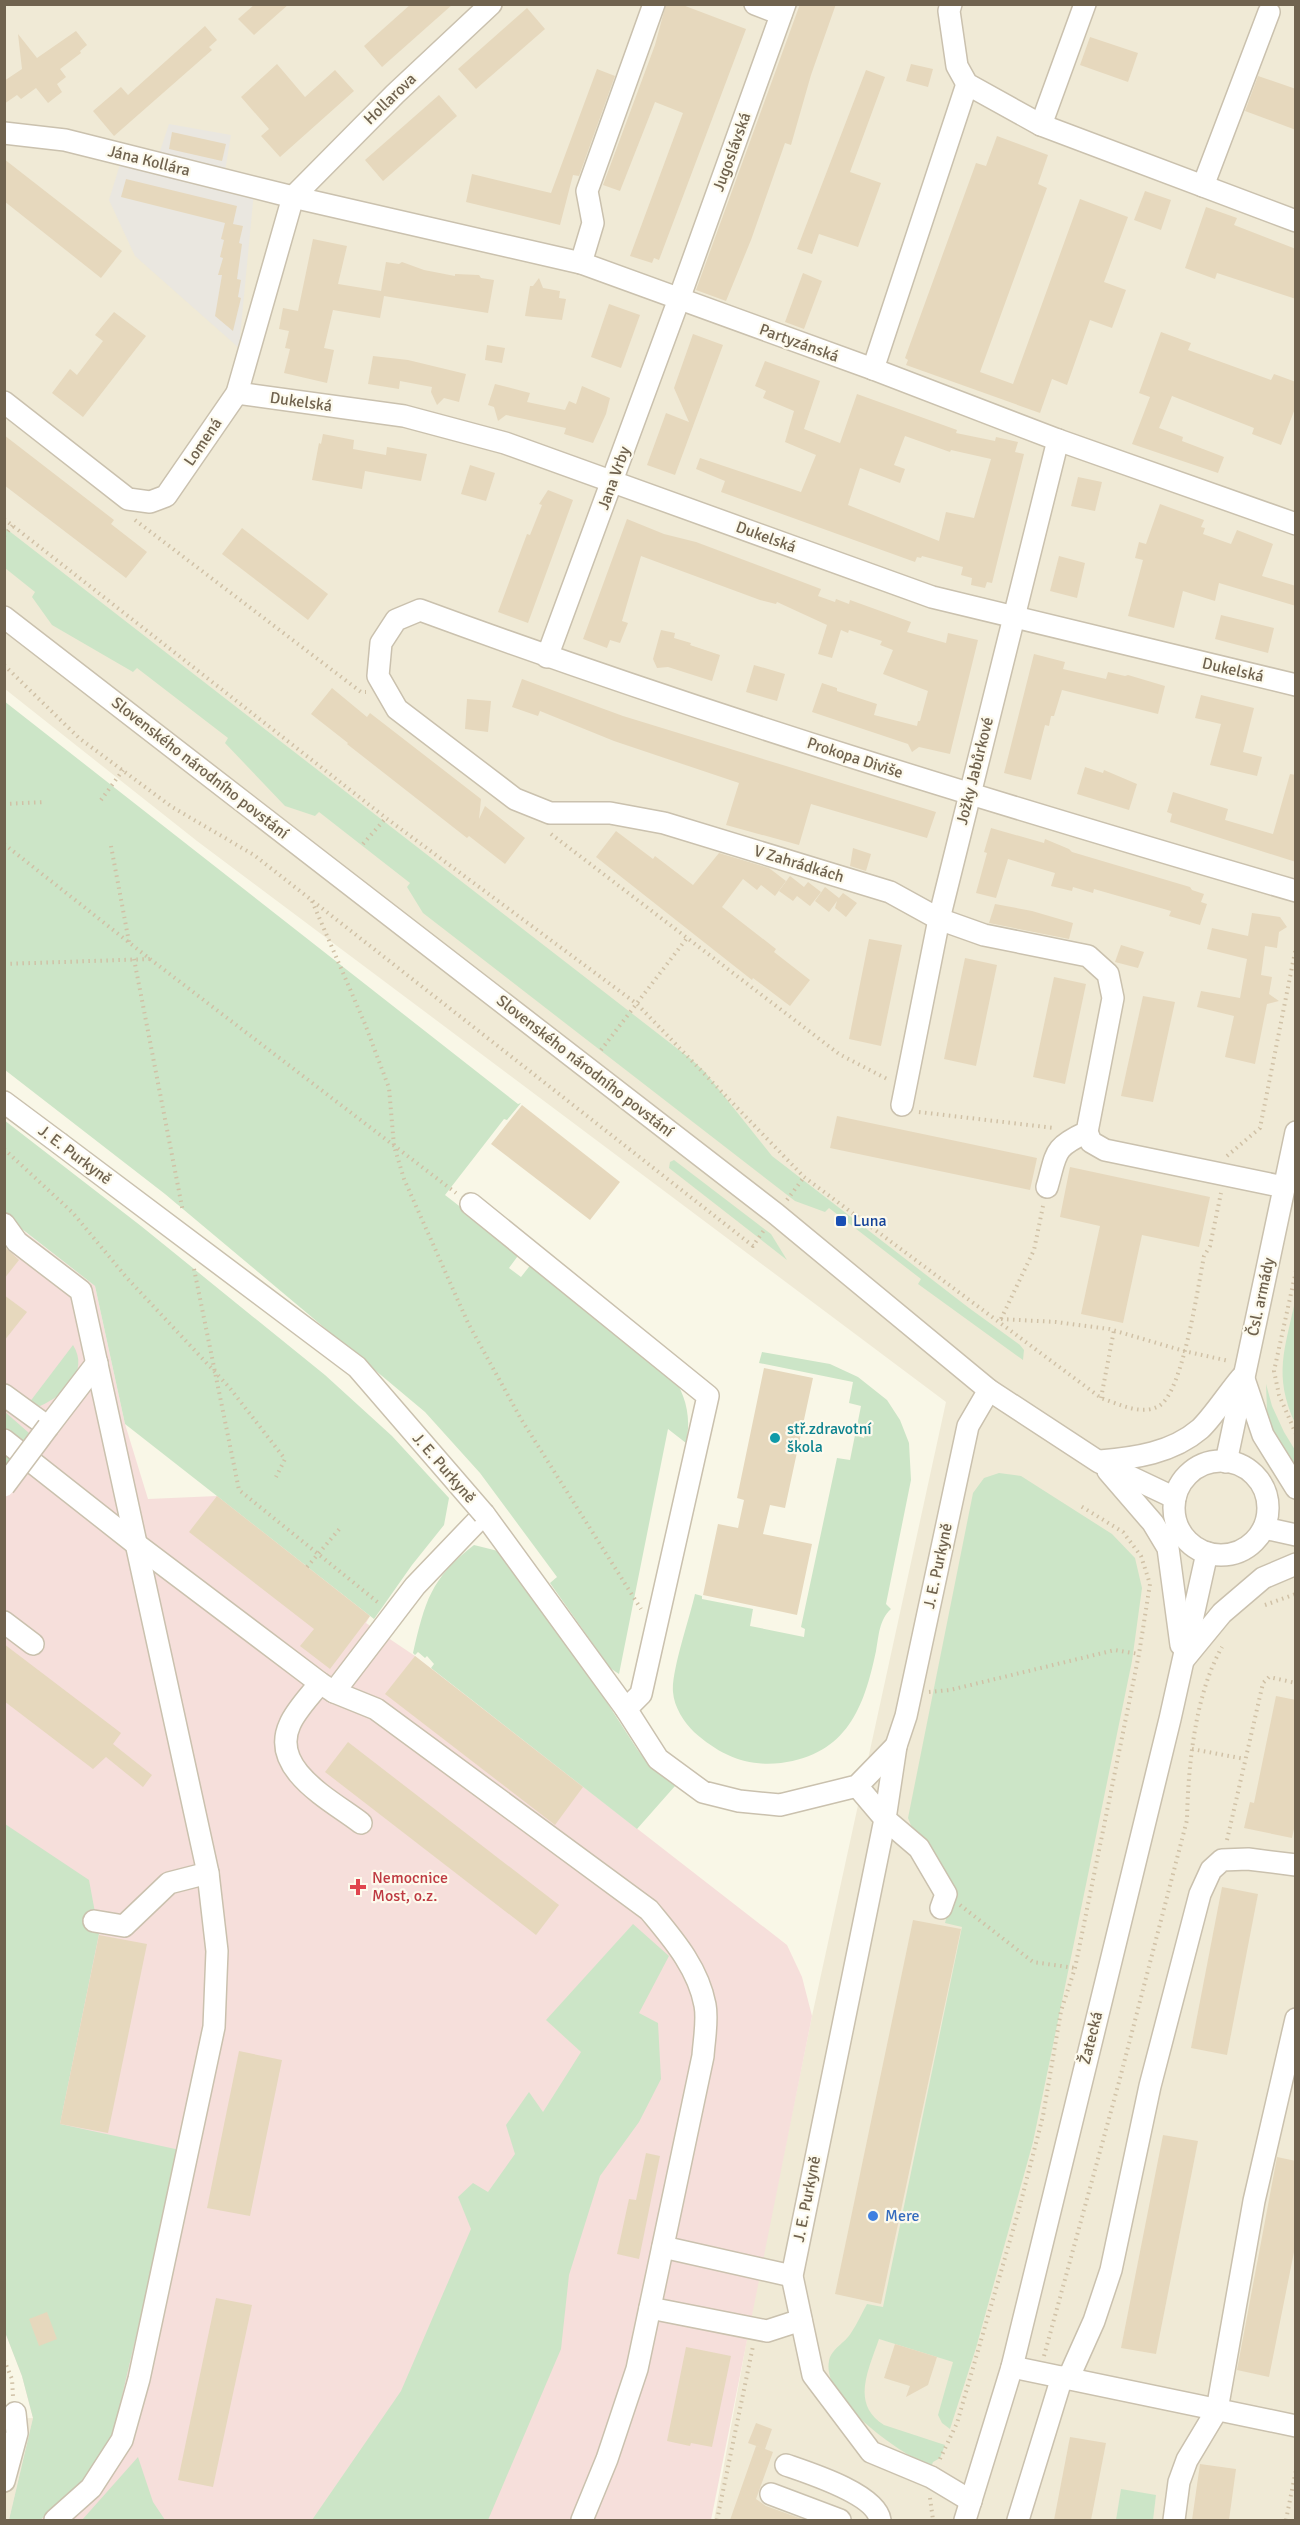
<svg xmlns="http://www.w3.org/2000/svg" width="1300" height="2525" font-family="Signika,sans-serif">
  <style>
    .residential { fill: #f0ead6 }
    .industrial { fill: #eae7e0 }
    .medical { fill: #f6dfdb }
    .green { fill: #cce5c7 }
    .building { fill: #e6d8bd; fill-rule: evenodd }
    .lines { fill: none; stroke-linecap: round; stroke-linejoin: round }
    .minor-casing { stroke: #cac1ae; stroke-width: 24 }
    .path { stroke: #d0c1a6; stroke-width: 4; stroke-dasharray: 1.5 4.5; stroke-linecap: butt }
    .minor { stroke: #fff; stroke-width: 21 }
    .minor-bridge-casing { stroke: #cac1ae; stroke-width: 24; stroke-linecap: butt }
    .minor-bridge { stroke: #fff; stroke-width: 21 }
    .transit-dot { fill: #1a4fb4; stroke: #fdfaed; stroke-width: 2 }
    .culture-dot { fill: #0f9aa8; stroke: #fdfaed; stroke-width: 2 }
    .health-dot { fill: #e0444e; stroke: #fdfaed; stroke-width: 2 }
    .shop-dot { fill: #3f7fe0; stroke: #fdfaed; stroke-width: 2 }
    .labels { text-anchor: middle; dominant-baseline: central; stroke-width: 4.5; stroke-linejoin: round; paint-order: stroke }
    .street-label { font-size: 16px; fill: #70634f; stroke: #fdfaed }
    .transit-label { font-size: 16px; fill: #164399; stroke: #fdfaed; text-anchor: start }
    .culture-label { font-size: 16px; fill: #0d838f; stroke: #fdfaed; text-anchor: start }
    .health-label { font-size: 16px; fill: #be3a42; stroke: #fdfaed; text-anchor: start }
    .shop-label { font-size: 16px; fill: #366cbe; stroke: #fdfaed; text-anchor: start }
  </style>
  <rect width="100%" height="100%" fill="#f9f7e7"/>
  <g class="residential">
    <polygon points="4,5 1295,5 1295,2520 714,2520 755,2295 812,2016 946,1402 197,841 5,689"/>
    <polygon points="33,2418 9,2520 4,2520 4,2419"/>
  </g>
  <polygon class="industrial" points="169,124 231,135 225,171 255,181 239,348 135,256 109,200 125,148 160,151"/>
  <polygon class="medical" points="25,1232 95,1286 125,1424 148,1499 217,1496 370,1616 366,1623 415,1656 787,1945 802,1977 812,2016 711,2520 9,2520 33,2418 22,2376 5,2332 4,1255"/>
  <g class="green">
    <polygon points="4,527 692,1060 704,1071 772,1156 969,1308 1020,1345 1024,1350 1023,1360 918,1284 921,1279 829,1208 825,1212 795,1201 423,913 407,887 410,883 319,812 315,816 285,806 225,743 228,738 137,668 133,672 52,625 32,597 35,592 5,568"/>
    <path d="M4 701 518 1104 521 1103 507 1120 504 1119 445 1195 520 1253 509 1268 521 1277 532 1263 669 1370C685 1393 692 1415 686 1443L668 1429 619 1674 610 1668 550 1583 557 1577 480 1473 425 1412 165 1194 5 1070Z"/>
    <polygon points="4,1120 141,1226 325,1375 392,1436 449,1498 444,1525 412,1565 374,1619 125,1424 95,1286 22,1229 20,1230 5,1214"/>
    <polygon points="674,1160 771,1234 787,1260 669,1168 670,1162"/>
    <path d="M1295 1301V1423C1273 1375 1285 1349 1295 1301Z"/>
    <path d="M73 1345C90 1372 63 1396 40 1406L29 1403Z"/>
    <path d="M762 1352 830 1364 858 1377 887 1400 900 1420 909 1443 911 1480 886 1604 891 1609C879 1620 879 1635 876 1651 864 1708 847 1754 781 1763 746 1767 720 1755 694 1732 684 1722 674 1707 673 1692 671 1672 690 1617 695 1594L702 1596V1599L753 1609 750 1626 804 1637 805 1629 801 1627 837 1458 850 1460 855 1435 864 1438 865 1434 856 1431 861 1406 849 1403 853 1382 759 1363Z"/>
    <polygon points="1266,1384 1272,1406 1284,1432 1295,1450 1295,1479 1273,1441 1267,1410"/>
    <polygon points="4,1411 29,1433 28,1437 5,1467"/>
    <path d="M999 1473 1021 1476 1112 1534 1135 1558 1142 1588 1132 1661 1033 2142 976 2348 950 2429 942 2423 938 2415 953 2362 879 2339C869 2369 850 2404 884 2425L945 2445 940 2458 933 2462 931 2467C901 2454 821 2399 829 2361 831 2349 845 2343 851 2333 857 2324 862 2313 867 2304L883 2307 962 1927 945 1923 949 1908 932 1857 933 1850 914 1833 908 1818 973 1493 984 1478Z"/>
    <path d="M474 1545 502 1552 584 1667 637 1749 649 1765 675 1786 637 1829 431 1668 434 1664 427 1656 425 1658 418 1652 415 1655 413 1653C425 1602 430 1579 474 1545Z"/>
    <polygon points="5,1824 89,1880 99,1934 60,2124 180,2150 113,2434 83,2486 40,2520 9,2520 33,2418 22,2376 5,2332"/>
    <polygon points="633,1924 669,1956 639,2013 658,2023 661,2079 639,2122 600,2176 569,2275 561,2349 488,2520 312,2520 401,2391 471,2229 458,2197 473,2183 488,2192 515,2154 506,2125 529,2092 543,2112 581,2052 546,2020"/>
    <polygon points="138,2457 153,2502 165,2520 82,2520"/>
    <polygon points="1121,2489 1156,2495 1153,2520 1116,2520"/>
  </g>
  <g class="building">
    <polygon points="255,4 289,4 254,35 238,19"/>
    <polygon points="411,4 453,4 382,67 364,46"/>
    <polygon points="666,4 680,4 746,29 659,260 654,258 652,263 630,256 683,113 655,102 620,191 603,185 655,45"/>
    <polygon points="800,4 836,4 811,75 791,145 785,143 751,240 726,301 696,290"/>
    <polygon points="527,8 545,29 476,89 458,69"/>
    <polygon points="205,26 217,40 209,47 212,50 114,136 93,111 121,87 128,95"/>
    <polygon points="76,31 87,45 80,51 81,53 60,69 66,77 57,84 62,92 48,103 36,88 21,99 17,95 4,104 4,81 22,69 18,34 37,58"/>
    <polygon points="1090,37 1138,53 1128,82 1080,65"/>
    <polygon points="277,64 305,97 335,70 354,91 280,157 261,136 269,129 241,97"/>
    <polygon points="911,64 933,69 928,87 906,81"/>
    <polygon points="597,69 615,76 579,176 573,175 560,225 466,202 472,174 551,193"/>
    <polygon points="866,70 885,77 850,172 881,183 858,247 819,234 812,254 797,249"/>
    <polygon points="1258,76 1296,89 1296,130 1245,111"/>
    <polygon points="439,95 457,116 383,181 365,160"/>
    <polygon points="172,132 226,144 222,161 169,149"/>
    <polygon points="997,136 1048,155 1038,184 1047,188 980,372 1013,384 1080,199 1128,217 1104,282 1126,290 1112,328 1090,320 1067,385 1052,379 1040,413 906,365 908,360 905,358 976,163 986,166"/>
    <polygon points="4,159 122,251 101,278 4,201"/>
    <polygon points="126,179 237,206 233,224 243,226 239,243 242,244 237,279 241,280 238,297 241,298 233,331 215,316 222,275 218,275 223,258 220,257 224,240 221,239 225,223 121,197"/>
    <polygon points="1145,191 1171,200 1161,230 1134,220"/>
    <polygon points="1206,207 1237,218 1234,225 1296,249 1296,299 1217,273 1215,279 1185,268"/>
    <polygon points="313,239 347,246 338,284 381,291 386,262 399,264 402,262 424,270 455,276 455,274 479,275 481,278 494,280 488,313 384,296 380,318 333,310 324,348 334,350 327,383 284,373 290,349 285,348 289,331 279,329 283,308 298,311"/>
    <polygon points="803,273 822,281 804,329 785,322"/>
    <polygon points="539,278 543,288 560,291 559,298 566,299 562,320 525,316 530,286 533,286"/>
    <polygon points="609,304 640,315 621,368 591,357"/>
    <polygon points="114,312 146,336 83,417 52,393 70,369 77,375 103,341 95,335"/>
    <polygon points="1161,332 1191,343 1188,350 1271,380 1274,374 1296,382 1296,406 1281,445 1252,434 1254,428 1172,396 1159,428 1183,437 1182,441 1224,457 1218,473 1132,444 1150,397 1139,393"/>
    <polygon points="693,334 723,345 675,475 647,465 666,413 689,422 674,388"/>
    <polygon points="487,345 505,348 502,363 485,360"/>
    <polygon points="373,356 408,360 466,374 459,402 444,398 437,405 431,392 432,387 400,381 399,389 368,384"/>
    <path d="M765 361 820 381 804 429 840 443 857 394 957 430 956 433 995 441 996 437 1018 442 1015 452 1024 454 992 583 987 582 985 588 971 585 972 578 961 575 963 567 922 556 921 558 917 557 915 562 721 492 725 481 696 469 700 458 801 492 816 455 785 442 794 411 763 398 766 391 755 386ZM905 436 950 452 951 450 991 459 974 518 946 512 939 541 848 505 860 468 900 483 905 469 894 465Z"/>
    <polygon points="495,384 530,393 527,402 565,410 569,401 576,404 582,386 610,398 606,414 593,443 564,434 566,428 506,415 498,421 494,407 488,405"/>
    <polygon points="323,434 354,440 353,449 386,455 387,447 427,454 421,481 365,471 362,489 312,480 319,443 321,444"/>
    <polygon points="4,435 114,520 111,524 147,552 126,578 4,485"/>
    <polygon points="470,465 495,473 486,501 461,494"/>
    <polygon points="1078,477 1102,482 1095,511 1071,506"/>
    <polygon points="548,490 573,500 528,623 498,612 527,534 530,535 542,505 539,504"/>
    <polygon points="1160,504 1204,520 1201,527 1205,528 1203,534 1231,544 1237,530 1273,544 1262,576 1296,586 1296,606 1219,583 1215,601 1183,591 1174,628 1128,616 1143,560 1135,558 1139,542 1146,544"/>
    <polygon points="627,519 664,534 696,542 821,589 818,596 835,602 836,599 849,604 850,600 911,622 907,632 946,643 948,633 978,640 950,754 919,747 912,752 908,744 812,712 822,683 837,688 837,691 877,704 874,715 917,726 918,721 920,721 928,691 883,674 893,650 880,645 882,641 849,630 848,633 841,630 832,658 818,654 827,625 777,602 776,604 760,600 641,556 622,621 628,623 620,643 610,640 607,648 583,639"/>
    <polygon points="242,528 328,594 308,620 222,554"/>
    <polygon points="1059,556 1085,563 1077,598 1050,591"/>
    <polygon points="1221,615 1274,628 1268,653 1215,639"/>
    <polygon points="661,630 675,633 674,638 691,643 690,645 720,655 712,681 668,667 657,668 653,659"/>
    <polygon points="1034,654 1065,662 1063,669 1106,679 1108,672 1125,676 1128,675 1165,686 1158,714 1062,690 1054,716 1051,716 1049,726 1045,725 1031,780 1004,773"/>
    <polygon points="754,665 785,674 777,701 746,692"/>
    <polygon points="522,679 623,716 936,812 927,838 811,804 799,845 726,825 739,783 614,741 540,711 538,716 512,707"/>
    <polygon points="332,688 367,717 370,713 481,799 479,819 485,806 525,838 505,864 469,836 467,838 347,744 348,743 311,714"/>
    <polygon points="1201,695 1254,708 1243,752 1262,757 1257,776 1210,765 1221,724 1195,718"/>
    <polygon points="467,699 491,701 488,732 465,729"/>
    <polygon points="1085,767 1103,773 1104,770 1137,784 1129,810 1077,794"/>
    <polygon points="1290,774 1296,775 1296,862 1170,822 1172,814 1167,812 1173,792 1228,809 1225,820 1273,834"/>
    <polygon points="991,828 1044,843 1045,839 1069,849 1072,852 1190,887 1192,890 1204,894 1201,902 1207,904 1200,925 1169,916 1171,911 1094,889 1093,893 1073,887 1072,891 1051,886 1055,873 1008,859 996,898 976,893 987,853 984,852"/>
    <polygon points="616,831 653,859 655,856 693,885 719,853 769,868 786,881 775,896 761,885 757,890 743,879 722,907 776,949 774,952 810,980 790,1006 753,978 752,980 596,857"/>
    <polygon points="853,848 871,854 866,871 850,866"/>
    <polygon points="790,876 804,887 808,882 821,892 810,906 797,896 793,901 779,891"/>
    <polygon points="825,887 839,898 843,893 857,903 846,917 835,908 837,901 829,912 815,901"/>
    <polygon points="995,904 1032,911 1073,923 1069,939 989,923"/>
    <polygon points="1252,913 1280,917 1287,927 1279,932 1277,948 1265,946 1261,975 1272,977 1269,994 1279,1001 1267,1004 1255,1064 1225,1057 1234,1016 1197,1007 1201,991 1240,998 1247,959 1207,949 1212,928 1248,936"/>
    <polygon points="869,939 902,945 881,1046 849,1039"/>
    <polygon points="1121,945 1144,952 1138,968 1115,962"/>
    <polygon points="965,958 997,965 976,1066 944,1059"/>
    <polygon points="1054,977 1086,984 1065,1084 1033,1077"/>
    <polygon points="1143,996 1175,1002 1153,1102 1121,1096"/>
    <polygon points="522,1105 620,1182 590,1220 491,1144"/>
    <polygon points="837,1116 1037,1158 1030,1190 830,1148"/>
    <polygon points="1070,1167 1210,1197 1199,1247 1142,1235 1123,1323 1081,1314 1100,1226 1060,1217"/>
    <polygon points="5,1247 19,1260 4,1279 4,1247"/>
    <polygon points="4,1295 27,1312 4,1341"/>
    <polygon points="764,1368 813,1378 785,1508 770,1505 763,1534 812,1544 797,1615 703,1595 718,1524 738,1528 744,1500 737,1498"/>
    <polygon points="217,1496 370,1616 330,1669 300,1646 314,1629 189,1532"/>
    <polygon points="4,1644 121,1733 113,1744 152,1775 143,1787 106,1757 93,1769 4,1701"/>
    <polygon points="415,1656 583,1787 555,1825 385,1694"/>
    <polygon points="1276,1696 1296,1700 1296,1820 1292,1838 1244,1828 1250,1802 1254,1803"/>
    <polygon points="348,1742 559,1905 536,1935 325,1772"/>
    <polygon points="1222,1887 1258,1894 1227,2055 1191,2048"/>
    <polygon points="913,1920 961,1929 881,2304 835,2294"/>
    <polygon points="99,1935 147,1944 108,2133 60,2124"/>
    <polygon points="239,2051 282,2060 250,2216 207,2208"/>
    <polygon points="1163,2135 1198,2141 1156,2354 1121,2348"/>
    <polygon points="646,2153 660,2156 639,2259 617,2254 629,2199 636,2200"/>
    <polygon points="1277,2157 1296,2161 1296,2242 1269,2377 1237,2370"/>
    <polygon points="216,2298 252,2305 213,2487 178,2480"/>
    <polygon points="47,2312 57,2339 39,2346 29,2319"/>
    <polygon points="895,2344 937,2357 928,2385 906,2397 910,2386 884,2378"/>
    <polygon points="686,2347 731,2356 712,2447 691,2443 690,2446 667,2441"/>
    <polygon points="756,2423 772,2429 765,2449 773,2452 756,2499 766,2506 805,2520 730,2520 756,2446 762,2448 748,2443"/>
    <polygon points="1070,2437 1106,2443 1091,2520 1054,2520"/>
    <polygon points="1200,2464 1236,2469 1229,2520 1192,2520"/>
  </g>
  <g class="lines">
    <g class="minor-casing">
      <g id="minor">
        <polyline points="755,4 781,14"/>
        <polyline points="951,4 949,11 957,66 967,84 1041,125 1296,221"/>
        <polyline points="1041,125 1085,4"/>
        <polyline points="4,133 65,140 293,197 581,263 873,369 1058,440 1296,524"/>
        <polyline points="1203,186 1269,12"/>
        <polyline points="581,263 593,223 587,191 654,4"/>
        <polyline points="873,369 967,84"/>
        <polyline points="237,393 404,416 505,443 932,597 1296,685"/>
        <polyline points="4,402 128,499 150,502 166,496 237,393 293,197 395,94 491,4"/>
        <polyline points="4,617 776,1214 989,1390 1099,1462 1175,1498"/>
        <polyline points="547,657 679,299 785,4"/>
        <polyline points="4,1102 59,1143"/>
        <polyline points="902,1105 939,919 1058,440"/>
        <polyline points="1087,1132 1091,1142 1105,1150 1284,1187"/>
        <path d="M1047 1187C1057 1153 1052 1148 1087 1132L1113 998 1108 974 1088 956 984 935 939 919 890 892 664 823 610 813H550L515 799 397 709 378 676 381 643 396 620 420 610C708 716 1001 805 1296 891"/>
        <polyline points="471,1204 708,1396 641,1694 626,1709"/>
        <polyline points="4,1224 17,1242 81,1291 208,1873 217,1951 214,2027 139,2379 122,2440 91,2488 55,2520"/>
        <polyline points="1243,1376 1263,1435 1296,1488"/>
        <polyline points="4,1395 48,1427 97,1363"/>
        <path d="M4 1440 136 1544 320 1683 334 1692 376 1709 649 1910C672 1938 698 1967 705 2005 708 2020 704 2040 703 2056L637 2369 607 2459 582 2520"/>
        <path d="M1100 1461C1135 1458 1172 1453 1200 1429 1212 1418 1229 1392 1241 1378"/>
        <circle cx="1221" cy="1508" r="47"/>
        <polyline points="1226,1462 1296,1132"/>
        <polyline points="1108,1471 1153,1523 1168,1548 1181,1645"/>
        <polyline points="1264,1528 1296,1535"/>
        <polyline points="4,1622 33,1644"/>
        <polyline points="1185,1658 1222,1613 1263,1578 1296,1564"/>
        <path d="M320 1683C310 1696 296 1710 290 1724 269 1769 331 1800 361 1823"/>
        <polyline points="334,1692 415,1586 484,1514 626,1709 658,1759 703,1792 739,1801 780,1805 857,1786 896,1746 906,1716 968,1426 989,1390"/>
        <polyline points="896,1746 885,1819 919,1848 946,1894 941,1908"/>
        <polyline points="857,1786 885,1819 792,2276 813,2375 871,2452 931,2477 971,2501"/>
        <polyline points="94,1921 124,1926 169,1883 208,1873"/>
        <polyline points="663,2247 792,2276"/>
        <polyline points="650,2308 767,2331 801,2320"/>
        <polyline points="1012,2367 1296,2426"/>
        <polyline points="1068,2379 1094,2321 1111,2270 1150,2086 1200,1894 1211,1870 1222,1860 1248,1859 1296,1865"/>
        <path d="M786 2465C809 2473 876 2494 880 2520"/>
        <polyline points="4,2481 17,2433 15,2413"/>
        <polyline points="771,2494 840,2520"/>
        <polyline points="965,2520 1012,2367 1170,1719 1207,1553"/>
        <polyline points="1018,2520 1062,2377"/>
        <polyline points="1174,2520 1179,2482 1187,2460 1217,2410 1254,2201 1296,2019"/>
      </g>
    </g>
    <g class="path">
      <path d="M4 519 386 818 637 1004 804 1177 1101 1398C1119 1404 1141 1416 1159 1406 1183 1392 1198 1286 1204 1256L1210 1246 1221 1193"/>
      <polyline points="135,520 361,692 366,692"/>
      <polyline points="4,536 13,525"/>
      <polyline points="4,665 79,738 172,807 254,855 753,1246 764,1230"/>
      <polyline points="101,800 123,770"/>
      <polyline points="4,804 45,802"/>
      <polyline points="551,834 839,1054 889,1080"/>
      <polyline points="4,844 150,959 4,964"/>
      <polyline points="363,844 386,818"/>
      <polyline points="111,846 129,942"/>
      <polyline points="312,901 365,1024 389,1088 394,1146 404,1179 468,1323 521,1419 641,1609"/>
      <polyline points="134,959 183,1212"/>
      <polyline points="150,959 456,1193"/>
      <polyline points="601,1050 687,938"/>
      <polyline points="919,1112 1054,1128"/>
      <polyline points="4,1149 73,1213 127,1278 229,1387 285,1459 276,1477"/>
      <polyline points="1227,1156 1260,1128 1296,947"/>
      <polyline points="787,1200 804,1177"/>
      <polyline points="194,1269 239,1490 380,1604"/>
      <polyline points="1296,1271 1274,1371 1279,1395 1296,1434"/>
      <polyline points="1001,1319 1056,1322 1109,1329 1184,1351 1229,1361"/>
      <polyline points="1001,1319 1034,1250 1043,1206"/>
      <polyline points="1101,1398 1114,1330"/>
      <polyline points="307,1567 342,1526"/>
      <polyline points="1265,1605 1296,1594"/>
      <polyline points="929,1692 950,1690 1115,1650 1139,1654"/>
      <polyline points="1192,1749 1245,1759"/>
      <polyline points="1227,1840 1263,1683 1269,1677 1296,1683"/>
      <polyline points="960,1905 1033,1962 1075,1968"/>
      <path d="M1044 2356 1119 2082 1187 1820C1188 1767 1195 1694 1222 1647"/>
      <polyline points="4,2360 12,2379 13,2396"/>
      <polyline points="940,2459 957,2423 1018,2213 1043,2116 1061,2011 1075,1968 1139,1654 1150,1584 1141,1556 1123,1532 1079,1505"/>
      <polyline points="930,2498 933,2520"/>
      <polyline points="717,2520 753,2346"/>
      <polyline points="1286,2520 1296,2470"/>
    </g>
    <use href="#minor" class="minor"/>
    <g class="minor-bridge-casing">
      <g id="minor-bridge">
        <polyline points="59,1143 357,1367 484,1514"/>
        <polyline points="4,1486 48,1427"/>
      </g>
    </g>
    <use href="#minor-bridge" class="minor-bridge"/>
  </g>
  <rect class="transit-dot" x="835" y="1215" width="12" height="12" rx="3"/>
  <circle class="culture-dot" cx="775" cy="1438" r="6"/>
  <path class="health-dot" d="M355 1878h6v6h6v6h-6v6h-6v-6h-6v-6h6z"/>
  <circle class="shop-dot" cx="873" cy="2216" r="6"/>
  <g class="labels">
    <g class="street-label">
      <text transform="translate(390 99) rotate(-44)">Hollarova</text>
      <text transform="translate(732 152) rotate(-70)">Jugoslávská</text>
      <text transform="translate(149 161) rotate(14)">Jána Kollára</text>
      <text transform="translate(799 343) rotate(20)">Partyzánská</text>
      <text transform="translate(301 402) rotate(8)">Dukelská</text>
      <text transform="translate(203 442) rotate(-56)">Lomená</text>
      <text transform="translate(614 478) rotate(-70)">Jana Vrby</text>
      <text transform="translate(766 537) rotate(20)">Dukelská</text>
      <text transform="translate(1233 670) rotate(13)">Dukelská</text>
      <text transform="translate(855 758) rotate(18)">Prokopa Diviše</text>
      <text transform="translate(200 768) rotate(38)">Slovenského národního povstání</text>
      <text transform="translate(975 771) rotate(-76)">Jožky Jabůrkové</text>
      <text transform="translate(799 864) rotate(17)">V Zahrádkách</text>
      <text transform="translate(585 1066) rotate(38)">Slovenského národního povstání</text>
      <text transform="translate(75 1155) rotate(37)">J. E. Purkyně</text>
      <text transform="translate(1261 1297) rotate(-78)">Čsl. armády</text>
      <text transform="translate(444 1468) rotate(49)">J. E. Purkyně</text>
      <text transform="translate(938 1566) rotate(-78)">J. E. Purkyně</text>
      <text transform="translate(1091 2038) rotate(-76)">Žatecká</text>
      <text transform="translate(807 2199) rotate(-79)">J. E. Purkyně</text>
    </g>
    <g class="transit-label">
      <text x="853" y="1221">Luna</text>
    </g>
    <g class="culture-label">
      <text x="787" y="1429">stř.zdravotní<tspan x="787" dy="18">škola</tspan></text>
    </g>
    <g class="health-label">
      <text x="372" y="1878">Nemocnice<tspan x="372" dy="18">Most, o.z.</tspan></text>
    </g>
    <g class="shop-label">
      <text x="885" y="2216">Mere</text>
    </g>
  </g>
  <rect width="1300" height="2525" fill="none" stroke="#70634f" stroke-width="12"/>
</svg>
